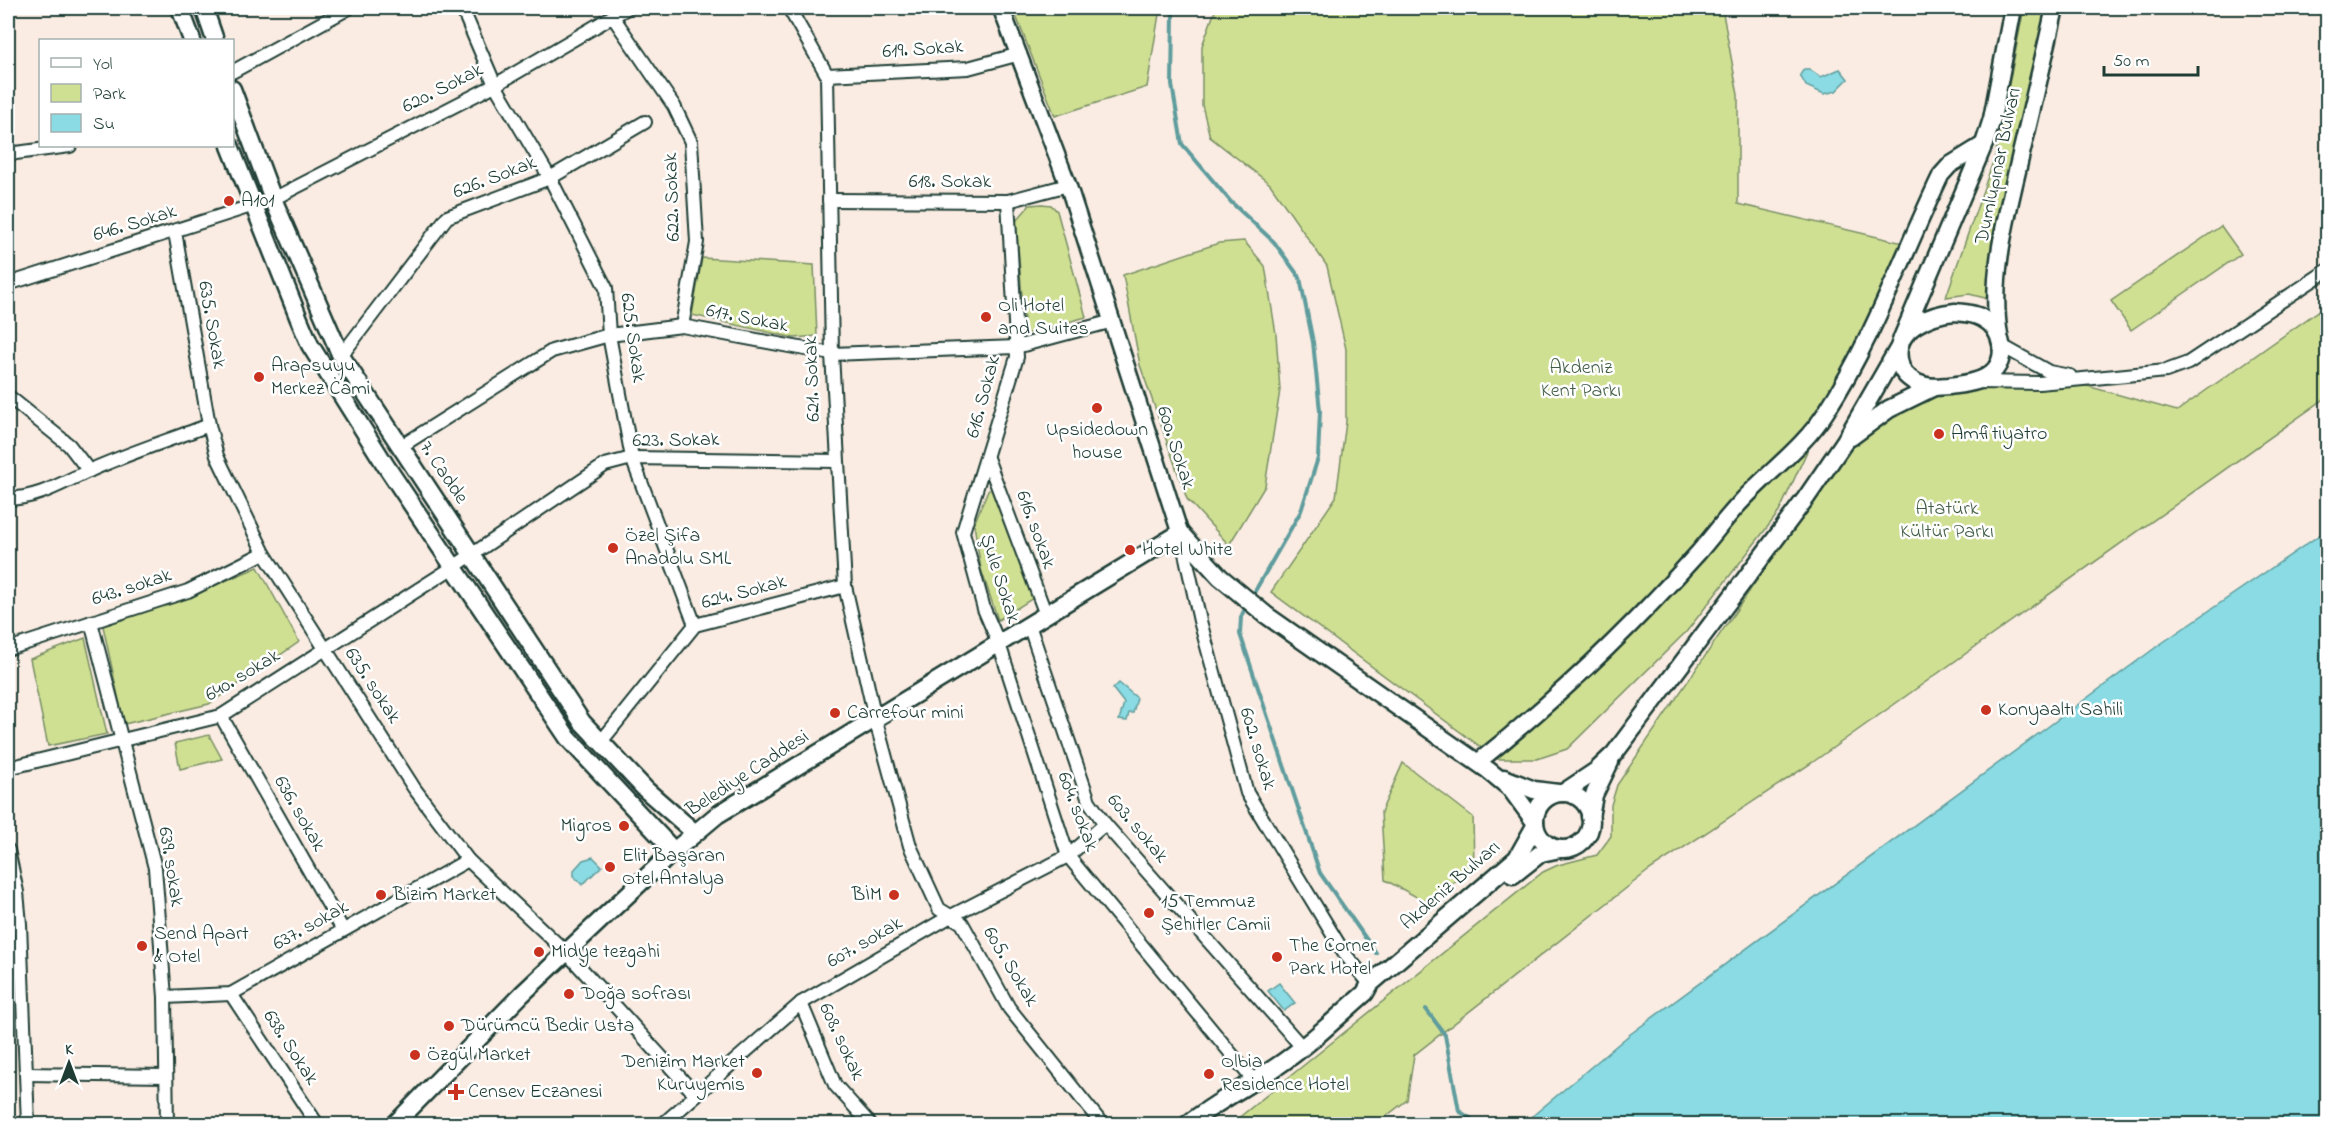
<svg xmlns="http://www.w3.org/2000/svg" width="2335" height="1132" font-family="'Indie Flower',sans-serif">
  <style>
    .green { fill: #d0e093; stroke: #788e64; stroke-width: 1.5 }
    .water { fill: #8adbe3; stroke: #5f9c9d; stroke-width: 1.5 }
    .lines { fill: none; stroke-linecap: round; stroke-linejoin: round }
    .stream { stroke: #5f9c9d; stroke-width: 4 }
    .minor-casing { stroke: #1f3d34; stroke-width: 16 }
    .tertiary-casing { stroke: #1f3d34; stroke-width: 20 }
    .secondary-casing { stroke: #1f3d34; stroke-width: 21 }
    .minor { stroke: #fff; stroke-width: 12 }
    .tertiary { stroke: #fff; stroke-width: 15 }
    .secondary { stroke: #fff; stroke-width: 16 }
    .poi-dot { fill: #c8321e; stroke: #fff; stroke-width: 2 }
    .labels { text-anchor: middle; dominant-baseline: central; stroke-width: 5; stroke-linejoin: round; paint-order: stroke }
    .street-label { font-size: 20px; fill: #1f3d34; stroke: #fff }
    .poi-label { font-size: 20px; fill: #1f3d34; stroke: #fff; text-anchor: start }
    .park-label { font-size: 20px; fill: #425e47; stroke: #fff }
  </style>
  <rect width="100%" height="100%" fill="#faece2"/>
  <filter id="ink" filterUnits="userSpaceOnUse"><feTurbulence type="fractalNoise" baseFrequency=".0167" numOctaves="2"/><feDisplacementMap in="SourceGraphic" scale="12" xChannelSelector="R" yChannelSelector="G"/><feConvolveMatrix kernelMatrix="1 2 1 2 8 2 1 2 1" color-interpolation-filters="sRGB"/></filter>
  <g filter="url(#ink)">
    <g class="green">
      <polygon points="1013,8 1160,8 1147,87 1055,116"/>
      <polygon points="1216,8 1722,8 1738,95 1738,204 1903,243 1779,512 1687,631 1567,749 1537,759 1497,759 1271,592 1336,497 1346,422 1346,349 1327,266 1270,184 1210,137 1202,105 1202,46"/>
      <polygon points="2024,8 2046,8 2005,195 1989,299 1969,294 1946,297 1995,156"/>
      <polygon points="1042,204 1051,205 1057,211 1086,317 1025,334 1016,221 1030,205"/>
      <polygon points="2221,226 2241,254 2131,330 2111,301"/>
      <polygon points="1244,241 1265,266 1276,334 1280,390 1265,486 1229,545 1187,499 1140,365 1123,275 1219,243"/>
      <polygon points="702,258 814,265 817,336 794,338 692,315"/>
      <polygon points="2327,305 2327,397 1813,762 1648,871 1414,1055 1407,1100 1376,1124 1231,1124 1543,872 1558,865 1597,855 1611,836 1611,805 1617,785 1830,473 1854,443 1880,422 1939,394 1967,390 2087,386 2177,411"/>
      <polygon points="994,489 1035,597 998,620 981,569 974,524 988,490"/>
      <polygon points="258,567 299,642 209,704 124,724 103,626 192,595"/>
      <polygon points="85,638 107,734 48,746 30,659"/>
      <polygon points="209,735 222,759 180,769 175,743"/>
      <polygon points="1403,763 1473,817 1474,870 1424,901 1385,880 1381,812"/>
    </g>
    <g class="water">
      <polygon points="1804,69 1809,69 1821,77 1840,69 1848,79 1836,91 1824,94 1806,86 1800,75"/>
      <polygon points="2327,530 2327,1124 1523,1124 1629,1035 2159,645"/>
      <polygon points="1119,683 1137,698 1133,713 1129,713 1127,721 1119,720 1124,703 1113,689"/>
      <polygon points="593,857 602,866 582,885 574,876 574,870 583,860"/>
      <polygon points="1279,983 1295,1003 1284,1011 1268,991"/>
    </g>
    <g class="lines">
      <g class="stream">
        <polyline points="1178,8 1173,13 1172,85 1182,144 1231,202 1274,242 1300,278 1313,342 1320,411 1318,458 1301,511 1251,598"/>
        <polyline points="1247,604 1241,617 1240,634 1320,873 1376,953"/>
        <polyline points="1426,1009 1445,1035 1459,1111 1479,1124"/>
      </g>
      <g class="minor-casing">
        <g id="minor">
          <polyline points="462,8 495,85 550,178 606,288 609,335 632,458 695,625"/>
          <polyline points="789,8 827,75 832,354 845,586 875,718 910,846 939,909 962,923 1009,1008 1102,1124"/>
          <polyline points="613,17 674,106 691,142 697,242 682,326"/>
          <polyline points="232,72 349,8"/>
          <polyline points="827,75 968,68 1020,54"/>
          <polyline points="8,154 70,146"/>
          <polyline points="829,200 1008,201 1068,185"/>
          <polyline points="1008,201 1017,357 963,532 984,609 999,644 1068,856 1253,1080"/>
          <polyline points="175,232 209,425"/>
          <polyline points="8,284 273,199 495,85 627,8"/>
          <polyline points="2002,346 2049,372 2070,376"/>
          <polyline points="341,356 447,217 550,178 645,122"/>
          <polyline points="1977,382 2039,383 2116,376 2166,371 2188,363 2328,270"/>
          <polyline points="8,396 69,445 89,471"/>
          <polyline points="400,447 552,351 609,335 682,326 832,354 1016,347 1113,321"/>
          <polyline points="987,458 1046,615"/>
          <path d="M8 499C42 497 61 483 91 470 129 453 170 440 209 425L217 456 264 553 414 788 468 860 568 954 695 1094"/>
          <polyline points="1181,535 1200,621 1247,793 1344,953 1370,984"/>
          <polyline points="91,622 155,868 165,997 167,1124"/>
          <polyline points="1029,625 1089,801 1105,824 1302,1047"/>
          <polyline points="8,649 188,591 264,553"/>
          <polyline points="221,716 343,930"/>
          <polyline points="600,743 695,625 845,586"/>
          <polyline points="8,768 221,716 455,566 605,465 632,458 836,461"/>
          <polyline points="8,850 17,892 20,924 28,1124"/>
          <polyline points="231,994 317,1124"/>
          <polyline points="165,997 231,994 468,860"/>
          <polyline points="801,1003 835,1085 870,1124"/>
          <polyline points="26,1074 166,1076"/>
          <polyline points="663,1124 801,1003 949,917 1068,856 1105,824"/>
        </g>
      </g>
      <g class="tertiary-casing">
        <g id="tertiary">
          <polyline points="1001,8 1068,185 1180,533"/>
          <path d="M1478 762C1557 699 1631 628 1698 553 1712 537 1725 519 1739 504 1767 473 1804 447 1826 412 1874 338 1903 254 1941 175L1950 165 1984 144"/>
        </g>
      </g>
      <g class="secondary-casing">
        <g id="secondary">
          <polyline points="180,8 192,40"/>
          <polyline points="204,8 215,40"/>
          <polyline points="232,89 273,199 341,356 582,722 646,790 695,833"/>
          <polyline points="230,146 299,319 310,345 386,466 568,738 674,851"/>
          <path d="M1955 312C1964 313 1974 313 1982 318 2003 329 2010 360 1989 375 1978 383 1962 384 1949 386 1938 387 1927 388 1917 383 1907 378 1900 370 1899 359 1894 328 1931 314 1955 312Z"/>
          <path d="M1999 335C1989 276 2008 211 2021 154 2033 105 2044 56 2055 8"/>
          <polyline points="1902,338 1984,144 1992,119 2013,8"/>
          <polyline points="1851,437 1889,409 1934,387"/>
          <polyline points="1504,778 1534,790 1558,793"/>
          <polyline points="1563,793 1596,771 1614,754 1806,498 1845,441 1898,349"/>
          <circle cx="1563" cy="821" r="28"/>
          <polyline points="1590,817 1594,795 1610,762"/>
          <polyline points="1513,875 1541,853 1560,849"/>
          <polyline points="395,1124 522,994 674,851 717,815 1180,533 1220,577 1266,615 1488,770 1510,788 1535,822"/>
          <path d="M1188 1124C1216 1102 1246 1087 1276 1067 1308 1046 1336 1018 1365 993L1370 984 1517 858 1535 826"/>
        </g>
      </g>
      <use href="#minor" class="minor"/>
      <use href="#tertiary" class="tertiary"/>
      <use href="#secondary" class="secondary"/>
    </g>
  </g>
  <g class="poi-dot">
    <circle cx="229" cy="201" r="6"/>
    <circle cx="986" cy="317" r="6"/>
    <circle cx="259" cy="377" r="6"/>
    <circle cx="1097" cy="408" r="6"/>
    <circle cx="1939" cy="434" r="6"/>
    <circle cx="613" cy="548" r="6"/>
    <circle cx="1130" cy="550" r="6"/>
    <circle cx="1986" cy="710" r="6"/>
    <circle cx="835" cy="713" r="6"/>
    <circle cx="624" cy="826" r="6"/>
    <circle cx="610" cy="867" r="6"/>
    <circle cx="381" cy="895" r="6"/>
    <circle cx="894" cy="895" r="6"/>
    <circle cx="1149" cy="913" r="6"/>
    <circle cx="142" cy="946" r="6"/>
    <circle cx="539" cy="952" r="6"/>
    <circle cx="1277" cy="957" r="6"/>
    <circle cx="569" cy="994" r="6"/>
    <circle cx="449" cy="1026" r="6"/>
    <circle cx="415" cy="1055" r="6"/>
    <circle cx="757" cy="1073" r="6"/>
    <circle cx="1209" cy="1074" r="6"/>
    <path d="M453 1083h6v6h6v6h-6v6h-6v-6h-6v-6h6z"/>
  </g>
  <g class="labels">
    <g class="street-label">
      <text transform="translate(923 50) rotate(-4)">619. Sokak</text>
      <text transform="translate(443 89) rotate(-27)">620. Sokak</text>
      <text transform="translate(1999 166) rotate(-78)">Dumlupınar Bulvarı</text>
      <text transform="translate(495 178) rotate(-21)">626. Sokak</text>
      <text x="950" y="182">618. Sokak</text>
      <text transform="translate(673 197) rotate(-92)">622. Sokak</text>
      <text transform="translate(135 224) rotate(-17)">646. Sokak</text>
      <text transform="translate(747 319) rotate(11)">617. Sokak</text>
      <text transform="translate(211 325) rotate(80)">635. Sokak</text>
      <text transform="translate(632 338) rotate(82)">625. Sokak</text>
      <text transform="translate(813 379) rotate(-92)">621. Sokak</text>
      <text transform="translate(984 397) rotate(-75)">616. Sokak</text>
      <text transform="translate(676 441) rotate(-1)">623. Sokak</text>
      <text transform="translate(1175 448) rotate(72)">600. Sokak</text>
      <text transform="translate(443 473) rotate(56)">7. Cadde</text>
      <text transform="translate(1035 530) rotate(70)">616. sokak</text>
      <text transform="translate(999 579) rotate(72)">Şule Sokak</text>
      <text transform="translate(132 588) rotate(-18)">643. sokak</text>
      <text transform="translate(744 593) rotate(-15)">624. Sokak</text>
      <text transform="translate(243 676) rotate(-31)">640. sokak</text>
      <text transform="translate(372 686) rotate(57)">635. sokak</text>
      <text transform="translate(1257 749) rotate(73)">602. sokak</text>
      <text transform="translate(748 774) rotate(-33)">Belediye Caddesi</text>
      <text transform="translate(1077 812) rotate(69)">604. sokak</text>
      <text transform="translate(299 814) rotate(60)">636. sokak</text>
      <text transform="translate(1137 829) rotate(50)">603. sokak</text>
      <text transform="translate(170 867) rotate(81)">639. sokak</text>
      <text transform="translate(1451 886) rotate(-41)">Akdeniz Bulvarı</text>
      <text transform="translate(311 926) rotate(-29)">637. sokak</text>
      <text transform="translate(865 943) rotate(-30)">607. sokak</text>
      <text transform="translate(1010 967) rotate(59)">605. Sokak</text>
      <text transform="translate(841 1042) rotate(65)">608. sokak</text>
      <text transform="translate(290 1048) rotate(57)">638. Sokak</text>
    </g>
    <g class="poi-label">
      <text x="241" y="201">A101</text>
      <text x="998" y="306">Oli Hotel<tspan x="998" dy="23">and Suites</tspan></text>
      <text x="271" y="366">Arapsuyu<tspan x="271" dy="23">Merkez Cami</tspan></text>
      <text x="1097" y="430" text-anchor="middle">Upsidedown<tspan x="1097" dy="23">house</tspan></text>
      <text x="1951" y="434">Amfitiyatro</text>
      <text x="625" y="536">Özel Şifa<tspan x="625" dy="23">Anadolu SML</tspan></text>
      <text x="1142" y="550">Hotel White</text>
      <text x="1998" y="710">Konyaaltı Sahili</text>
      <text x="847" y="713">Carrefour mini</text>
      <text x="612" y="826" text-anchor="end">Migros</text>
      <text x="622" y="856">Elit Başaran<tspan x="622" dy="23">Otel Antalya</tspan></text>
      <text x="393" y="895">Bizim Market</text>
      <text x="882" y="895" text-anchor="end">BİM</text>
      <text x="1161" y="902">15 Temmuz<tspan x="1161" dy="23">Şehitler Camii</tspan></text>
      <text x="154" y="934">Send Apart<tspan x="154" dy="23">&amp; Otel</tspan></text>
      <text x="1289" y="946">The Corner<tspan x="1289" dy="23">Park Hotel</tspan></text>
      <text x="551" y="952">Midye tezgahi</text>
      <text x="581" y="994">Doğa sofrası</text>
      <text x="461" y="1026">Dürümcü Bedir Usta</text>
      <text x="427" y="1055">Özgül Market</text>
      <text x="745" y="1062" text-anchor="end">Denizim Market<tspan x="745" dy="23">Kuruyemis</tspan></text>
      <text x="1221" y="1062">Olbia<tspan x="1221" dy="23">Residence Hotel</tspan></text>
      <text x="468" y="1092">Censev Eczanesi</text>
    </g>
    <g class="park-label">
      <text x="1581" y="368">Akdeniz<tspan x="1581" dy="23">Kent Parkı</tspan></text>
      <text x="1947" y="509">Atatürk<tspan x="1947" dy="23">Kültür Parkı</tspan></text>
    </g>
  </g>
  <rect width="2335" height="1132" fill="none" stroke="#fff" stroke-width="30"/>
  <rect x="15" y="15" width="2305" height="1102" fill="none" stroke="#1f3d34" stroke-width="2" filter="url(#ink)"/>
  <rect x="39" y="39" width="195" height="108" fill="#ffffff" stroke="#a5b1ae" stroke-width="1.5"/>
  <rect x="51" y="58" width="30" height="9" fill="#ffffff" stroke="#a5b1ae" stroke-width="1.5"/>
  <text x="93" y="69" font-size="18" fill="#1f3d34">Yol</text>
  <rect x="51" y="84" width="30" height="18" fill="#d0e093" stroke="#a5b1ae" stroke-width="1.5"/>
  <text x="93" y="99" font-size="18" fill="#1f3d34">Park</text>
  <rect x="51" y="114" width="30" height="18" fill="#8adbe3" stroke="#a5b1ae" stroke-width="1.5"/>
  <text x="93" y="129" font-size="18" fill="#1f3d34">Su</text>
  <g transform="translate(69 1063)" stroke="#ffffff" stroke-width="4.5" paint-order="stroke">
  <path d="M0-4.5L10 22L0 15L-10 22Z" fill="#1f3d34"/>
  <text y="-9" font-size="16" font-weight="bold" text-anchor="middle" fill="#1f3d34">K</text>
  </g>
  <path d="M2104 66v9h94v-9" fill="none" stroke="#1f3d34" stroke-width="3"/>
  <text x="2113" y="66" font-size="18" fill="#1f3d34" stroke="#ffffff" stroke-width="4.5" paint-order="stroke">50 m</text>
</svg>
